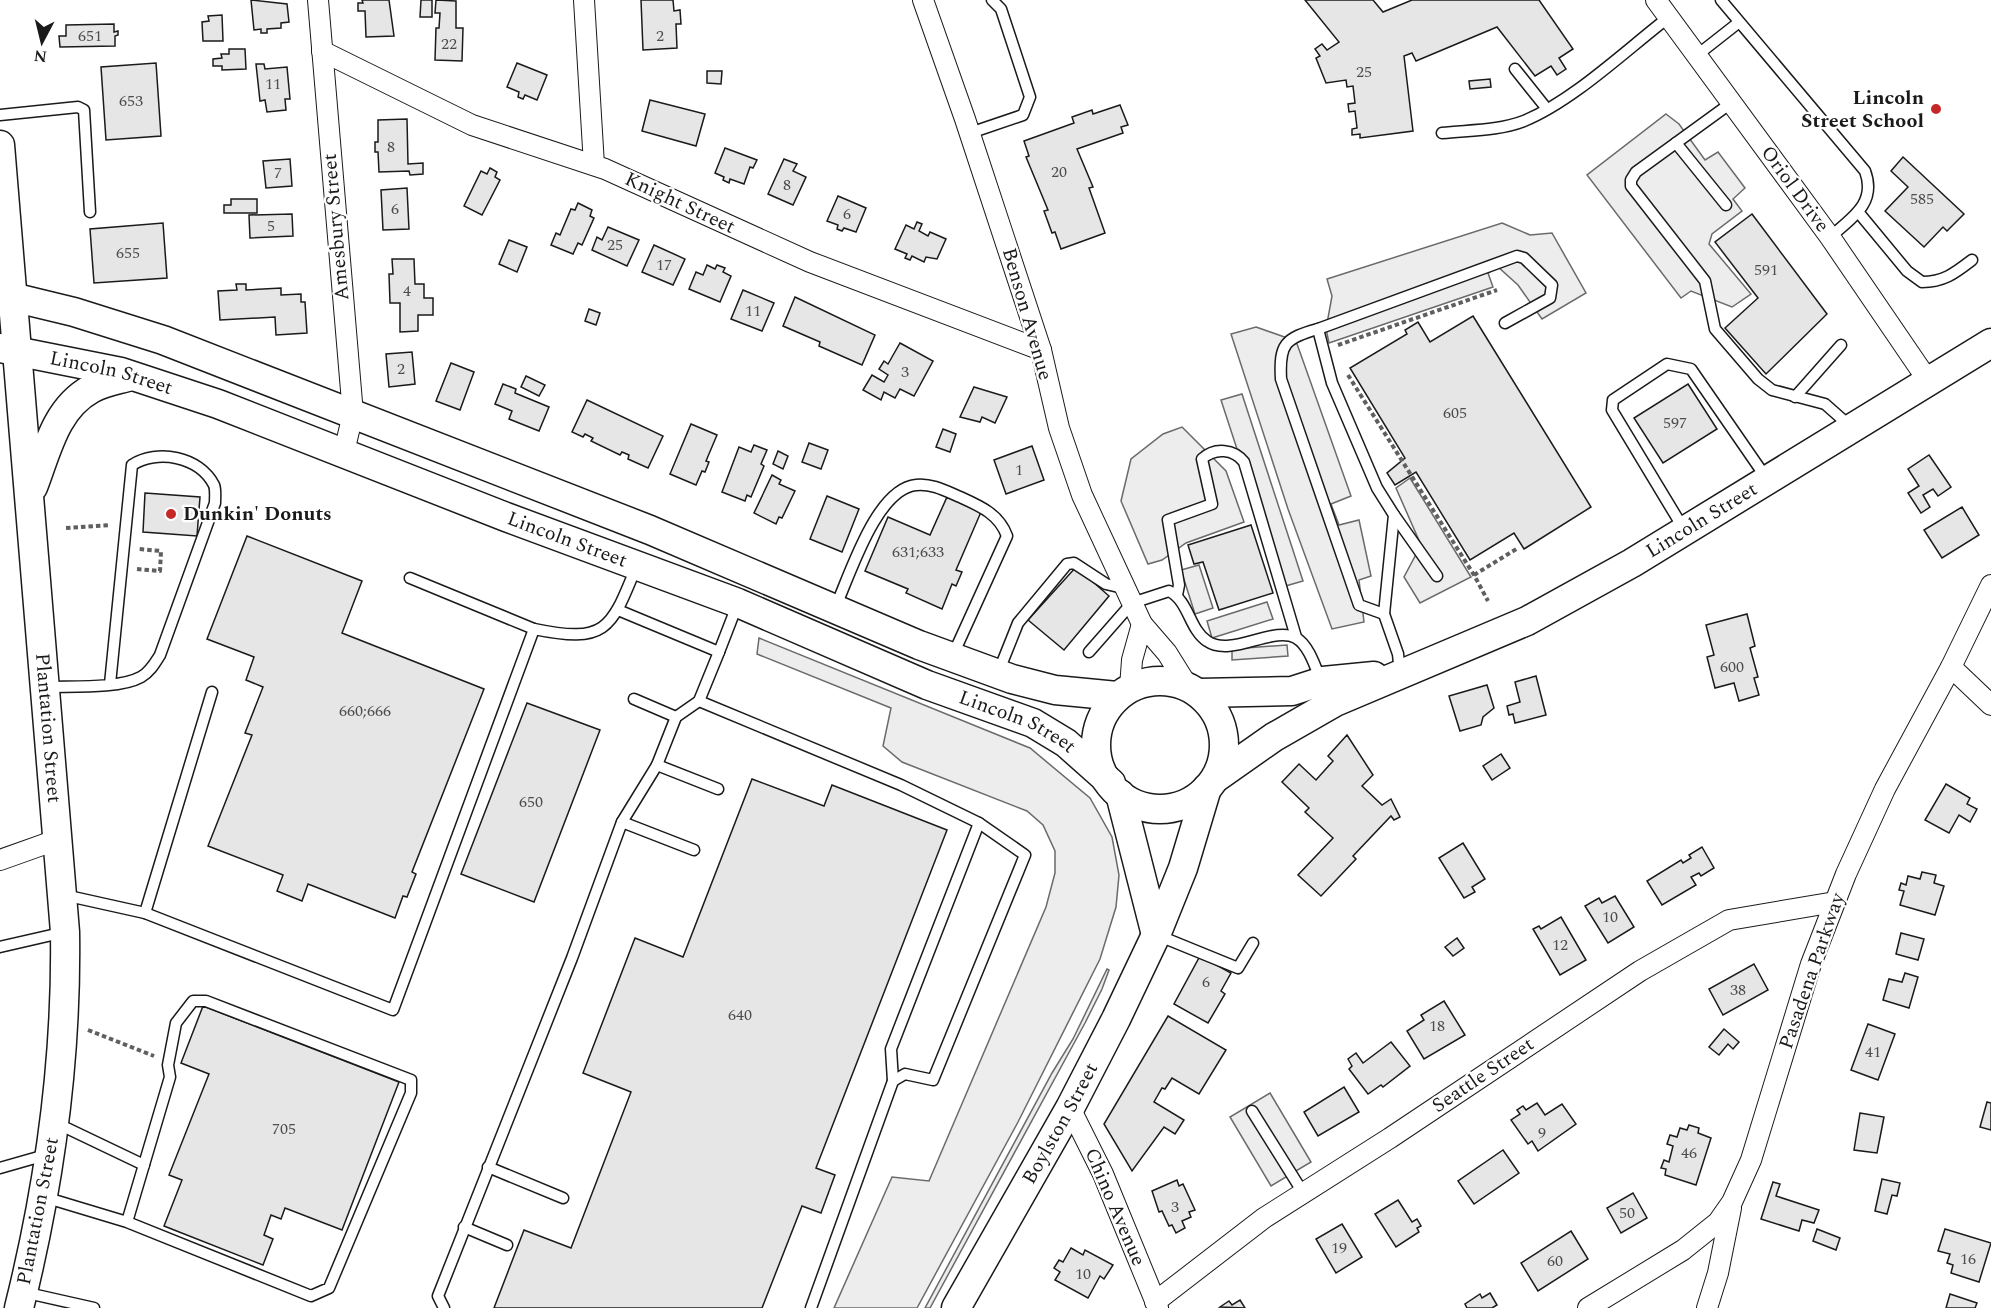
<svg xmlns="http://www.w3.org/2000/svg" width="1991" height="1308" font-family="Spectral,serif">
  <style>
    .built { fill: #ededed; stroke: #6a6a6a; stroke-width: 1.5 }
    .building { fill: #e6e6e6; stroke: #1a1a1a; stroke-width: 1.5 }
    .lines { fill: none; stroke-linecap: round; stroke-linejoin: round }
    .service-casing { stroke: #1a1a1a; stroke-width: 13 }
    .minor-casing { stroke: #1a1a1a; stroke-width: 22 }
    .secondary-casing { stroke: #1a1a1a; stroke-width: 31 }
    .path { stroke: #5f5f5f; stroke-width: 4; stroke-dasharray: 4.5 3; stroke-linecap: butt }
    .service { stroke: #fff; stroke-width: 10 }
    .minor { stroke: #fff; stroke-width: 20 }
    .secondary { stroke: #fff; stroke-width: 28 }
    .poi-dot { fill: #c62828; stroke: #fff; stroke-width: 2 }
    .labels { text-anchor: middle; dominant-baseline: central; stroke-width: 4.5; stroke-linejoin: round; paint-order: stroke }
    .number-label { font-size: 16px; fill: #4d4d4d }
    .poi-label { font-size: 20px; font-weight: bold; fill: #1a1a1a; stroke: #fff; text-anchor: end }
    .street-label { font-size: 20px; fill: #1a1a1a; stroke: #fff }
  </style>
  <rect width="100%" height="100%" fill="#fff"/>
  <g class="built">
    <polygon points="1666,114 1679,124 1705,160 1718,152 1745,188 1733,199 1742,211 1712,234 1709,244 1751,294 1732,307 1691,291 1681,298 1587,175"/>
    <polygon points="1502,223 1530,235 1552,233 1586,293 1542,319 1518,285 1498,267 1488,273 1493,287 1329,343 1326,329 1332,296 1327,279"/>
    <polygon points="1256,327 1296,341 1351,496 1331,504 1339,525 1359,520 1371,576 1359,580 1364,622 1332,629 1288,509 1231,334"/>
    <polygon points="1242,394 1303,581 1282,587 1221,400"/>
    <polygon points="1182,427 1226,471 1244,522 1186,543 1162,560 1148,564 1121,501 1131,459 1163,434"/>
    <polygon points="1410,478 1471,577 1420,603 1404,577 1421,545 1396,488"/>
    <polygon points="1199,565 1213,608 1195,614 1181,570"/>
    <polygon points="1267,602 1273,619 1212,638 1207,621"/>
    <polygon points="759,638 1030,748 1090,798 1112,837 1119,875 1116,907 1100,959 1018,1122 917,1308 834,1308 892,1177 929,1181 1046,907 1055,873 1055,851 1043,825 1027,811 902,762 883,746 891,708 757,654"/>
    <polygon points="1287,645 1288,656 1232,660 1232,649"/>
    <polygon points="1107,969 1109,970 1102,989 1085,1023 930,1308 925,1308 1052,1073 1073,1039"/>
    <polygon points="1270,1093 1311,1162 1271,1186 1230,1117"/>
  </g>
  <g class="building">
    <polygon points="251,0 287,4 289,22 281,23 281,28 267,29 267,33 261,33 261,29 254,30"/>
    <polygon points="362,0 389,0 394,36 366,37 365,11 358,11 358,3 363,3"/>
    <polygon points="421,0 432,0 432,17 420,17"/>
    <polygon points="436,0 456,1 456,28 463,28 462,61 435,60 436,28 439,28 440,13 435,13"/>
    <polygon points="641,0 673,0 674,11 680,10 681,24 676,24 677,48 643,50"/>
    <polygon points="1305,0 1373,0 1383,12 1412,0 1539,0 1573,49 1559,58 1566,69 1557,75 1551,66 1535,76 1497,27 1416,61 1412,53 1404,56 1413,131 1360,138 1360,134 1352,135 1352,129 1357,128 1355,111 1349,112 1348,104 1355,103 1353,86 1347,87 1346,80 1326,83 1316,58 1320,56 1315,49 1322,44 1327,50 1339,42"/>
    <polygon points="222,15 223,41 203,41 202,22 209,21 208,16"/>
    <polygon points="114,24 114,32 118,31 118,35 115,36 115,46 60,47 59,36 66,36 66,25"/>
    <polygon points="229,49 245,49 246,69 222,70 222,66 213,66 213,59 222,58 221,54 229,54"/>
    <polygon points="156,63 161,136 106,140 101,67"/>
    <polygon points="517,63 547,75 537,100 525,95 523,99 518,97 519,92 507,87"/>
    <polygon points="256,64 264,64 265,69 287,67 290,99 285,99 286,110 267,112 265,100 260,101"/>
    <polygon points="707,71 722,71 721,84 707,83"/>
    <polygon points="1490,79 1491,87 1470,89 1469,81"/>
    <polygon points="650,100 705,114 696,146 642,131"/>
    <polygon points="1120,105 1128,125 1121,127 1123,133 1077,149 1093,187 1089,188 1105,233 1061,249 1055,232 1052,233 1044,211 1048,210 1026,157 1029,156 1024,141 1074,123 1072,117 1092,110 1093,114"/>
    <polygon points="407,119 408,164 423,163 423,174 410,175 409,171 379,172 378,152 375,152 375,142 378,142 378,120"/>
    <polygon points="725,148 757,160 753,168 750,167 744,184 730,179 729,183 723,180 724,177 715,173"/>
    <polygon points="1903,157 1964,214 1947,231 1943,227 1924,247 1885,211 1908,187 1891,171"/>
    <polygon points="290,159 292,186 266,188 263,161"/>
    <polygon points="784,159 797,164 793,171 806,177 793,205 768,194"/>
    <polygon points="490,168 497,172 495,177 500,180 482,215 464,206 481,171 487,174"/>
    <polygon points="407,188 409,229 383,230 381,190"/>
    <polygon points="838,196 866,208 856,232 844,228 842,231 837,229 838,225 827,221"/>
    <polygon points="231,199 257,199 257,213 224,213 224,205 231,205"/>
    <polygon points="578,203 592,210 590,216 594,218 582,245 578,243 573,254 551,245 556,233 560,235 571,209 575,210"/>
    <polygon points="292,214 293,236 250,238 249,215"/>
    <polygon points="1752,214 1827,314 1766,374 1725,328 1758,298 1715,242"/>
    <polygon points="917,222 922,224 919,231 928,236 930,232 946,239 937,259 926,257 924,262 912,256 910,260 905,258 907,254 895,249 906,225 914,229"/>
    <polygon points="163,223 167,278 94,283 90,229"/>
    <polygon points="608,227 639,240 627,266 592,250 597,237 602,240"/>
    <polygon points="509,240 527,247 517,272 499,264"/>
    <polygon points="654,245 685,259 673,285 642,272"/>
    <polygon points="392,259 414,259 415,284 424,284 424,298 433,298 433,315 418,315 418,331 400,332 400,303 390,303 389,274 393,274"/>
    <polygon points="707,265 715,269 717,265 725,268 723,272 731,276 720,302 689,289 696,272 703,275"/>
    <polygon points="236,284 246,284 246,290 281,288 281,295 301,294 301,302 305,302 307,333 276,335 275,317 220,320 218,291 237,290"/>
    <polygon points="743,290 774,303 762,331 731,319"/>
    <polygon points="795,297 875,335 862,365 819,346 820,342 783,326"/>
    <polygon points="589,309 600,313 596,325 585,321"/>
    <polygon points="1473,316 1591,507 1524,549 1514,533 1470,560 1416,472 1395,485 1387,473 1405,458 1350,368 1407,334 1405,330 1418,322 1430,342"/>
    <polygon points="900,343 933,361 914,396 900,389 895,398 884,392 881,400 863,390 872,375 884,382 888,375 879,369 884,361 888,364"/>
    <polygon points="412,352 415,384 389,387 386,354"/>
    <polygon points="451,363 474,372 460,410 436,401"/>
    <polygon points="526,376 545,385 539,396 521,387"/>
    <polygon points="503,384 516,389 515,393 549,407 539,431 509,419 512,411 495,404"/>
    <polygon points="1688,384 1717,429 1663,463 1634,418"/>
    <polygon points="974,387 1007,397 995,423 982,417 980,422 960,417"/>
    <polygon points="587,400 663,436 648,468 628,459 629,455 622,452 620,455 591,441 593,438 585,434 583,437 572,432"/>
    <polygon points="691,424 717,435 706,461 709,462 705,472 702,471 696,485 670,474"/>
    <polygon points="943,429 956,434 950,452 936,447"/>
    <polygon points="809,443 828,450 821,469 802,462"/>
    <polygon points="754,445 767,450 761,464 764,466 751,497 747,495 745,501 722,492 739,447 751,452"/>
    <polygon points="1032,446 1044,480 1006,494 994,460"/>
    <polygon points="778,451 788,456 783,469 773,464"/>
    <polygon points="1929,455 1951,487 1938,496 1933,489 1923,495 1930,507 1921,513 1908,493 1919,486 1908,469"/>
    <polygon points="772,475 781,480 779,484 795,491 782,518 779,517 776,524 754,513"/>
    <polygon points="145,493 200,497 197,536 143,532"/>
    <polygon points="827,496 859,509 842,552 810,539"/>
    <polygon points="947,497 981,512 956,570 962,572 956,586 952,584 942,609 906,593 908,589 865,571 888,517 930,535"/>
    <polygon points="1962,507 1979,535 1942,558 1924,530"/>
    <polygon points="1251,525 1273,593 1219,610 1203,562 1194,564 1188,545"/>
    <polygon points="247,536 362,581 342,633 484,689 412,872 416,874 407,897 403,896 395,918 308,884 302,901 277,891 283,875 208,846 252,735 245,733 263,687 246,680 254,657 207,639"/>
    <polygon points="1076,567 1109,596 1064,650 1028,620"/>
    <polygon points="1747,614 1755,646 1750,648 1758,677 1754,678 1759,695 1739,701 1734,683 1715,688 1707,657 1714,655 1706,625"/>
    <polygon points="1536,676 1546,715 1515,723 1513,714 1509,715 1507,706 1520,702 1515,682"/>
    <polygon points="1487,685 1494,708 1483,717 1481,725 1460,731 1449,696"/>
    <polygon points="527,703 600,730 534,902 461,874"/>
    <polygon points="1347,735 1373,775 1362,786 1382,805 1391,799 1400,817 1394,820 1391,816 1353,856 1356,859 1321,896 1298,875 1333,838 1305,812 1309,808 1282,782 1299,764 1316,780 1333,761 1328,756"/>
    <polygon points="1501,754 1510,768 1492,780 1483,766"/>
    <polygon points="752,779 824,806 832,785 947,830 816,1168 835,1175 821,1213 802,1206 762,1308 494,1308 524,1230 571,1248 631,1092 583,1073 635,938 683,957"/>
    <polygon points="1946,784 1970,798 1967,804 1977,809 1970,822 1959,815 1949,833 1925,820"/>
    <polygon points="1463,843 1485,879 1472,887 1475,892 1464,898 1439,858"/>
    <polygon points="1702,847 1714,868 1701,876 1699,873 1691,877 1696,885 1662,905 1647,881 1681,860 1683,863 1691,858 1689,855"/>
    <polygon points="1922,872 1936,875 1934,883 1944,886 1935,915 1900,905 1904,891 1899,890 1901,883 1906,885 1908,876 1920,879"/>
    <polygon points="1615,896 1634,927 1608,943 1585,906 1599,898 1602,903"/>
    <polygon points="1561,917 1586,960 1560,975 1533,929 1539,926 1541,929"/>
    <polygon points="1901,933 1924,939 1918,960 1896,954"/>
    <polygon points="1457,938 1464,948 1453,956 1445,947"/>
    <polygon points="1200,956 1231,973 1221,991 1225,994 1208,1023 1174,1004"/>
    <polygon points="1754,964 1768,990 1723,1015 1709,989"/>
    <polygon points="1905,973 1918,977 1909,1008 1883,1000 1889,979 1902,982"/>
    <polygon points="1444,1001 1465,1035 1424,1059 1407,1031 1424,1020 1421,1015"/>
    <polygon points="203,1006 399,1082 342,1230 285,1208 281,1219 271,1215 264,1235 273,1239 263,1265 164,1226 182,1180 169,1175 209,1074 181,1063"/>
    <polygon points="1168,1016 1226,1050 1199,1094 1172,1078 1165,1089 1162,1088 1154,1102 1184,1120 1175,1134 1164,1127 1132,1171 1104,1124"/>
    <polygon points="1868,1024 1895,1034 1878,1080 1851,1070"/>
    <polygon points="1724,1029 1739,1042 1733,1049 1728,1044 1719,1055 1709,1047"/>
    <polygon points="1391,1042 1410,1066 1383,1087 1381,1085 1368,1094 1349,1069 1352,1066 1348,1059 1356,1053 1363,1063"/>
    <polygon points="1344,1087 1359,1112 1318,1136 1304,1112"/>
    <polygon points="1987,1102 1991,1103 1991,1130 1980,1127"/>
    <polygon points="1537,1103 1545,1115 1562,1104 1576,1124 1538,1151 1532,1141 1528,1144 1511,1120 1520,1114 1517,1110 1523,1106 1526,1110"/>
    <polygon points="1860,1113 1884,1117 1877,1153 1854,1150"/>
    <polygon points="1689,1125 1699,1128 1698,1133 1711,1138 1696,1185 1665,1175 1666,1169 1661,1168 1664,1160 1669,1162 1673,1146 1667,1144 1670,1135 1677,1137 1680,1128 1687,1130"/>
    <polygon points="1503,1150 1519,1173 1474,1204 1458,1181"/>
    <polygon points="1882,1179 1900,1183 1897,1196 1892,1195 1887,1214 1875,1211"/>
    <polygon points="1177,1180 1179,1186 1183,1184 1195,1210 1189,1212 1191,1217 1182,1221 1185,1228 1176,1233 1172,1225 1169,1226 1162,1211 1159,1212 1152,1191"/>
    <polygon points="1773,1182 1780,1184 1776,1196 1819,1210 1814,1223 1802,1220 1799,1231 1761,1219"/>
    <polygon points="1633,1193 1647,1218 1621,1233 1607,1208"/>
    <polygon points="1398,1200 1412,1222 1417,1219 1421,1226 1417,1228 1419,1232 1396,1247 1375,1214"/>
    <polygon points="1342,1224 1362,1257 1336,1273 1316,1239"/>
    <polygon points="1817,1229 1840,1238 1836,1250 1813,1241"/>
    <polygon points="1945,1229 1991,1243 1979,1282 1951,1273 1953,1265 1947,1263 1950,1254 1938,1251"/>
    <polygon points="1571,1231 1588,1259 1538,1291 1521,1263"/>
    <polygon points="1071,1248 1083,1255 1085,1250 1113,1265 1104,1279 1100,1276 1088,1298 1055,1280 1060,1272 1054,1268 1059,1260 1063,1262"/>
    <polygon points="1490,1293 1497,1305 1492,1308 1467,1308 1465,1304 1480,1294 1482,1298"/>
    <polygon points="1950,1294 1977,1303 1975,1308 1946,1308"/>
    <polygon points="1240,1300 1245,1308 1220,1307 1229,1301 1232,1305"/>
  </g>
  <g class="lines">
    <g class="service-casing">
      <g id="service">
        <path d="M1721 0 1865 171C1877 203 1852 218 1830 237"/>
        <polyline points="1696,56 1738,23"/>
        <polyline points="1515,69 1547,109"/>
        <polyline points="1731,103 1636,172 1631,180 1631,186 1705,281 1715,329 1758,379 1772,390 1825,404 1851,427"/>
        <polyline points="0,115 78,107 84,110 90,212"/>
        <polyline points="970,133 1023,115 1030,97 1001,9 992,0"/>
        <path d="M1442 133C1469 130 1498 131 1524 121 1573 101 1626 50 1669 17"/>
        <polyline points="1676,143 1726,205"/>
        <path d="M1859 213 1907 271 1922 282C1944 282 1955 273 1972 260"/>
        <path d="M1318 329C1285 338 1279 344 1281 379L1359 605 1384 614"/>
        <polyline points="1795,397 1841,345"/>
        <polyline points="1394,515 1437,576"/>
        <polyline points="1685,531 1612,410 1613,400 1667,364 1691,369 1767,479"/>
        <polyline points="410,578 534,629"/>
        <path d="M1177 595 1179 585 1168 520 1212 504 1202 459C1215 447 1234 449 1244 462L1296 637"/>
        <path d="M835 608C850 575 876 489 916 485 931 483 946 491 960 497 980 506 999 514 1007 536L952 657"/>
        <polyline points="618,610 719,652 738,603"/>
        <path d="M1089 652 1132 603 1169 591C1189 601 1189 629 1207 641 1231 658 1274 625 1296 638 1309 645 1316 669 1321 681"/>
        <polyline points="998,673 1018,623 1067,564 1074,563 1106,584 1127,589"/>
        <polyline points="1400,673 1398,654 1384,614 1394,515 1377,488 1332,383 1318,329 1517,256 1524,258 1552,285 1550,298 1505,323"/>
        <path d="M47 687C72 686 119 689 141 677 150 672 155 663 160 655L215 503C215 497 216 490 214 485 199 456 157 449 132 465L110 684"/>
        <polyline points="634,699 676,717"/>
        <polyline points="699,701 901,785 979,823 891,1049 893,1081 811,1308"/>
        <polyline points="657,765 718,789"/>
        <polyline points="622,822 694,850"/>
        <path d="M64 895 145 913 393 1010 534 629C607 644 611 629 637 565"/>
        <polyline points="145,913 212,692"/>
        <polyline points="1157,935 1238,968 1253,943"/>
        <polyline points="0,947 65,932"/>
        <polyline points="893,1081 905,1074 933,1080 1025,855 979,823"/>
        <polyline points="1252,1111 1302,1191"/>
        <polyline points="54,1122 144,1165"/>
        <polyline points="488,1167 563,1198"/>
        <polyline points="0,1168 49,1154"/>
        <polyline points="44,1197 127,1222 170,1077 168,1065 176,1023 193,1001 206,1001 411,1080 411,1093 329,1288 311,1296 127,1222"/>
        <polyline points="464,1227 507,1245"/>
        <polyline points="23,1292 94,1308"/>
        <polyline points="444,1308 438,1296 572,958 622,822 657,765 676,717 699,701 719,652"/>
      </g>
    </g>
    <g class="minor-casing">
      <g id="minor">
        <polyline points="318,0 353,414 344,452"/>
        <polyline points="584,0 594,165"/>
        <polyline points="923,0 965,119 1041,350 1059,428 1082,495 1142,624"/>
        <polyline points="1656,0 1830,237 1929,382"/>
        <polyline points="322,51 472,125 605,169 810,262 1041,350"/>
        <polyline points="1951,667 1991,705"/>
        <polyline points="1130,688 1132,660 1142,624 1167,653 1187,685"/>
        <polyline points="0,860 59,839"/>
        <polyline points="1070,1108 1103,1174 1158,1308"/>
        <polyline points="1155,1302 1264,1218 1390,1138 1640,971 1729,920 1835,902"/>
        <polyline points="1588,1308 1683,1250 1718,1222 1732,1202 1751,1160 1811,964 1846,874 1885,789 1951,667 1991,585"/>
        <polyline points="1707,1308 1718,1273 1731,1208"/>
      </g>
    </g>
    <g class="secondary-casing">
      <g id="secondary">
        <path id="s1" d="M0 145 65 932C67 1060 50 1184 19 1308"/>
        <polyline points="0,294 74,312 163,340 650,530 919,645 1012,679 1055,690 1117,696"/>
        <path id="s2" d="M0 348 121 372 218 404 506 517 738 603 927 685 1033 723 1066 743 1111 783"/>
        <path d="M33 487C47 451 55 409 91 389 103 382 118 380 131 376"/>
        <circle cx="1160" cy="745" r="64"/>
        <polyline points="1199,693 1292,691 1323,681 1374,676"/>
        <path id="s3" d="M1217 777 1274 737 1335 702 1527 621 1632 563 1991 343"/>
        <polyline points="1120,794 1156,935"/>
        <path id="s4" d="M956 1308 1070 1108 1116 1019 1156 935 1183 868 1207 788"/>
      </g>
    </g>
    <g class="path">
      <polyline points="1338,345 1497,290"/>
      <polyline points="1348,375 1474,575 1488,601"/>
      <polyline points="66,528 110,525"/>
      <polyline points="137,569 160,571 161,551 139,549"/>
      <polyline points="1474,575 1518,548"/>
      <polyline points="88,1030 154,1056"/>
    </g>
    <use href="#service" class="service"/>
    <use href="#minor" class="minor"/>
    <use href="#secondary" class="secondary"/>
  </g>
  <g class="poi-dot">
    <circle cx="1936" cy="109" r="6"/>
    <circle cx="171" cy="514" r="6"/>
  </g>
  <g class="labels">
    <g class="number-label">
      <text x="90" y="36">651</text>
      <text x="660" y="36">2</text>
      <text x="449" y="44">22</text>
      <text x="1364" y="72">25</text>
      <text x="273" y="84">11</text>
      <text x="131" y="101">653</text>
      <text x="391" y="147">8</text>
      <text x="1059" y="172">20</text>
      <text x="278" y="173">7</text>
      <text x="787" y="185">8</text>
      <text x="1922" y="199">585</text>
      <text x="395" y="209">6</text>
      <text x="847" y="214">6</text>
      <text x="271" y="226">5</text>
      <text x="615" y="245">25</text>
      <text x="128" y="253">655</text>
      <text x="664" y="265">17</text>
      <text x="1766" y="270">591</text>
      <text x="407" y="291">4</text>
      <text x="753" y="311">11</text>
      <text x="401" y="369">2</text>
      <text x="905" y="372">3</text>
      <text x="1455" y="413">605</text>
      <text x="1675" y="423">597</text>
      <text x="1019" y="470">1</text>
      <text x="918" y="552">631;633</text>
      <text x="1732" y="667">600</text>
      <text x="365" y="711">660;666</text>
      <text x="531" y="802">650</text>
      <text x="1610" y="917">10</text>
      <text x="1560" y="945">12</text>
      <text x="1206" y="982">6</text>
      <text x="1738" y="990">38</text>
      <text x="740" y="1015">640</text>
      <text x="1437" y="1026">18</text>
      <text x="1873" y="1052">41</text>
      <text x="284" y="1129">705</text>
      <text x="1542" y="1133">9</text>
      <text x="1689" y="1153">46</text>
      <text x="1175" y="1207">3</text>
      <text x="1627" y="1213">50</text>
      <text x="1339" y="1248">19</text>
      <text x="1968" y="1259">16</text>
      <text x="1555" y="1261">60</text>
      <text x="1083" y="1274">10</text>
    </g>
    <g class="poi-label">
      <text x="1924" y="98">Lincoln<tspan x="1924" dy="23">Street School</tspan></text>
      <text x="183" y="514" text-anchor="start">Dunkin' Donuts</text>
    </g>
    <g class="street-label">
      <text transform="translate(1795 189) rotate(54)">Oriol Drive</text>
      <text transform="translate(680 203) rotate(25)">Knight Street</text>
      <text transform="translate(336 227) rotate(-95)">Amesbury Street</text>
      <text transform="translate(1027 314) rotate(74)">Benson Avenue</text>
      <text stroke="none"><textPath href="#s2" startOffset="114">Lincoln Street</textPath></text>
      <text stroke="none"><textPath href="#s3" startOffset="550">Lincoln Street</textPath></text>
      <text stroke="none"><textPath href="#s2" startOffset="600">Lincoln Street</textPath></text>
      <text stroke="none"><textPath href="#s2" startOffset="1086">Lincoln Street</textPath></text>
      <text stroke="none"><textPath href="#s1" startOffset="585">Plantation Street</textPath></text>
      <text transform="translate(1812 971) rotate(-71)">Pasadena Parkway</text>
      <text transform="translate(1483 1075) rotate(-34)">Seattle Street</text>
      <text stroke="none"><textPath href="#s4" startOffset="212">Boylston Street</textPath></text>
      <text transform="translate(1115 1207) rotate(67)">Chino Avenue</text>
      <text transform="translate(38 1211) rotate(-79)">Plantation Street</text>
    </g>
  </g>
  <g transform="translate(42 42) rotate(187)" stroke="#ffffff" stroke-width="4.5" paint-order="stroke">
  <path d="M0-4.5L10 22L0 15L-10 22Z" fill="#1a1a1a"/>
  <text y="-9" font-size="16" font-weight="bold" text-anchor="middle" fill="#1a1a1a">N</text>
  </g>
</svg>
